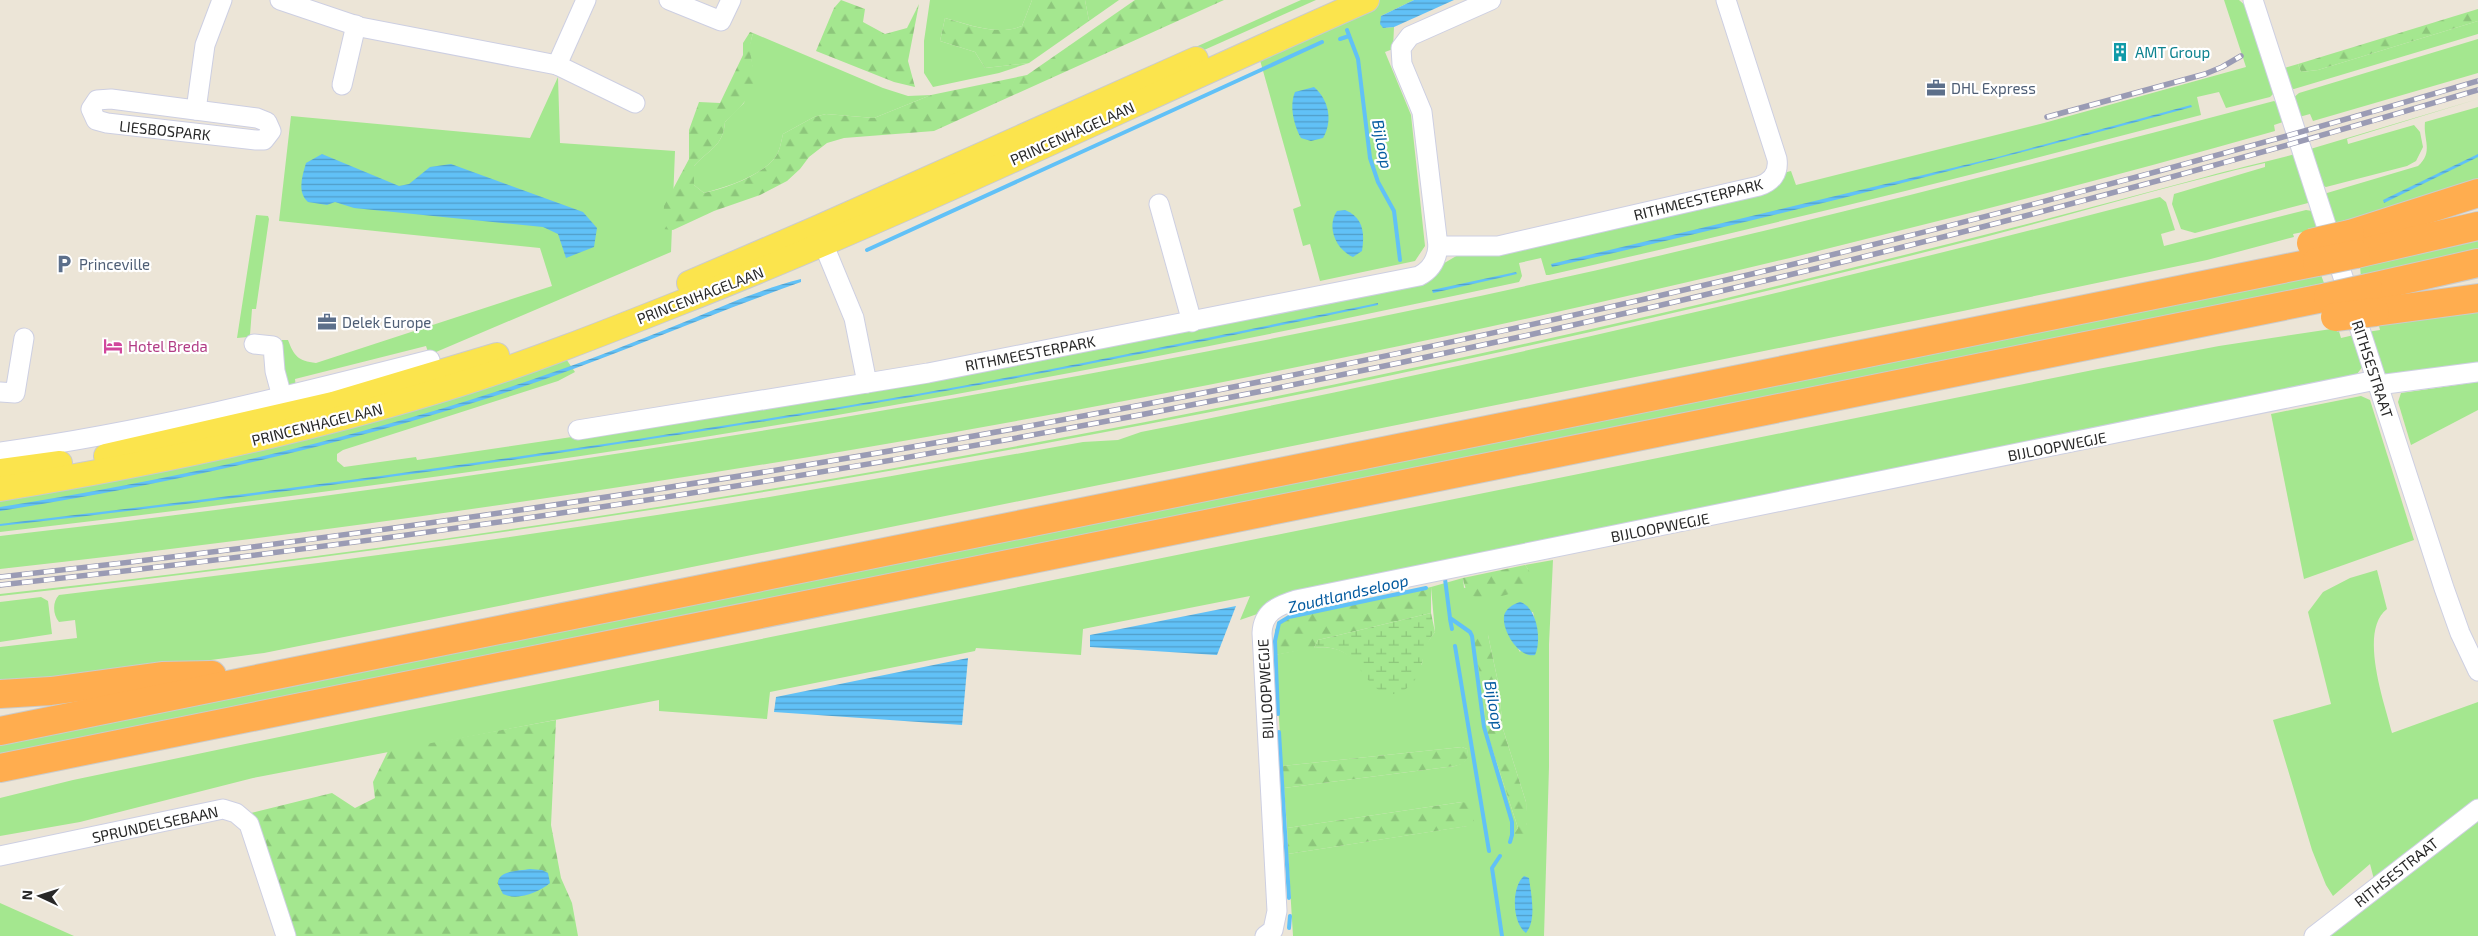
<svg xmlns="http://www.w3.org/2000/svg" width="2478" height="936" font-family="'Exo 2',sans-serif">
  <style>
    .grass { fill: #a4e78f; fill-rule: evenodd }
    .forest { fill: url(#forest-firs) }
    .wetland { fill: url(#wetland-marsh) }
    .water { fill: url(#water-rules) }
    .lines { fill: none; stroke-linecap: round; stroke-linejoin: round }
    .stream { stroke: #61c1f7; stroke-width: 4 }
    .minor-casing { stroke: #cdcfe2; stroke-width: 21 }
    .major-casing { stroke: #cbcbcb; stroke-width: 26 }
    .highway-casing { stroke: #cbcbcb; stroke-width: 30 }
    .minor { stroke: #fff; stroke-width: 19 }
    .major { stroke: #fbe44d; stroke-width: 24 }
    .highway { stroke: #ffad4f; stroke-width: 28 }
    .rail-casing { stroke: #9a9bb4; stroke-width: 5.5 }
    .rail { stroke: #fff; stroke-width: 4; stroke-dasharray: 11; stroke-linecap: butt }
    .highway-bridge-casing { stroke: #cbcbcb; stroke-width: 30; stroke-linecap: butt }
    .highway-bridge { stroke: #ffad4f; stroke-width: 28 }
    .labels { text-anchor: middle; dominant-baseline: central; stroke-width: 4.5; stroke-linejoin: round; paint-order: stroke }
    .culture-label { font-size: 15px; fill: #0d838f; stroke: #fff; text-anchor: start }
    .service-label { font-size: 15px; fill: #4e5e75; stroke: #fff; text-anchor: start }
    .street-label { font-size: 15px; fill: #282828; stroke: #fff }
    .hotel-label { font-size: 15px; fill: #b23c85; stroke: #fff; text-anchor: start }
    .water-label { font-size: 16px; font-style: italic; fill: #035ba0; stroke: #fff }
  </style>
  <defs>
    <pattern id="forest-firs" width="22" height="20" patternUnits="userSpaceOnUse" patternTransform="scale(1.25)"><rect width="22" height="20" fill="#a4e78f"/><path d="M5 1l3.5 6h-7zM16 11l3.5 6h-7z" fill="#8dc67b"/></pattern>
    <pattern id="wetland-marsh" width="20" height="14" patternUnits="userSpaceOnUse" patternTransform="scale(1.25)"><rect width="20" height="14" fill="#a4e78f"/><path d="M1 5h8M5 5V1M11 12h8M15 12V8" fill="none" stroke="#8dc67b"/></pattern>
    <pattern id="water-rules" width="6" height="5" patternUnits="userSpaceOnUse" patternTransform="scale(1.25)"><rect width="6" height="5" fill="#61c1f7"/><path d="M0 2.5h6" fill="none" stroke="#509dc8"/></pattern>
  </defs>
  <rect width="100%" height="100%" fill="#ece5d7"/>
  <g class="grass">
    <path d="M930 0H1032L1022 26C997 36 971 25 945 18L940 41 975 52 985 68 1029 63 999 73 933 87 924 73V41Z"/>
    <polygon points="1085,0 1119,0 1089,21"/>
    <polygon points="1301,0 1316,0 796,232 798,224"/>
    <polygon points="1377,0 1414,0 1381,16 1386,28 1394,27 1393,49 1385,52 1411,115 1425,246 1415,261 1320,281 1310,244 1303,246 1293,209 1301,206 1258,53"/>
    <path d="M2224 0H2239L2247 7 2277 90 2270 97 2226 108 2219 92 2197 97 2201 115C1985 172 1768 226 1549 275H1546L1541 258 1519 263 1522 276 1519 282C1234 343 948 399 660 444 440 478 220 506 0 532V492L562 353 575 372 558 381 343 450 337 454V461L344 467 416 457 417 460 659 424 1441 265 1458 255 1791 171 1796 185 2044 123 2246 67Z"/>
    <polygon points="2478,21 2478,34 2294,89 2288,88 2281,69 2298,64 2301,72 2318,70"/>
    <path d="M753 33 883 88 908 96 931 95 874 118 826 114 814 117 783 134C781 142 780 152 774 159 758 177 726 187 704 193L694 185V166C709 149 723 147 725 122L744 103 753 70 749 48Z"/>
    <polygon points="2478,39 2478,73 2313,121 2310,114 2299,117 2292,99 2299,93"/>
    <path d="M558 77 560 143 675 151 671 252 429 355 426 346 295 379 296 388 287 390 279 344 282 340H288C294 356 298 361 316 363L552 286 540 248 279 221 291 116 530 138Z"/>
    <polygon points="2478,99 2347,139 2348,144 2414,125 2420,132 2423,147 2416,161 2407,166 2326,187 2321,185 2307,150"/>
    <path d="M2274 101 2280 105 2286 121 2274 125 2275 131C2118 176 1960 216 1802 255 1208 399 607 501 0 569V536C484 481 960 405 1437 305 1718 246 1997 174 2274 101Z"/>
    <path d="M2478 107V188L2333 226 2325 196 2327 193 2418 166C2434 152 2423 140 2425 122Z"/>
    <path d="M2295 154 2309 201 2308 203 2195 233 2181 229 2172 204 2174 194 2265 167V163C2171 185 2078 213 1985 237 1816 280 1647 320 1477 357 989 463 496 541 0 596V594C747 513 1480 373 2205 177 2236 168 2267 162 2295 154Z"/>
    <path d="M2160 197 2166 202 2175 230 2161 234 2164 246 2306 210 2312 211 2318 229 2293 234 2294 237 2207 260 1963 311 389 628 264 653 113 673 0 683V647L77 638 75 620 59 622C53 615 52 602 59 595 259 571 458 546 657 515 800 493 942 467 1083 442L1118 440 1141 432C1483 364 1822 285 2160 197Z"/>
    <polygon points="256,215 268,216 269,219 256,309 252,309 250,335 248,337 237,338"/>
    <polygon points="2478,239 2478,252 2361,278 2360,266"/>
    <polygon points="2321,275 2324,283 1995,351 0,755 0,743"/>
    <polygon points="2478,309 2478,368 2390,376 2381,371 2367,332 2380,330 2378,322"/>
    <polygon points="2338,328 2341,338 2354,335 2363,366 2354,378 1263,612 1240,620 1250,596 1083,629 1081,655 976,648 975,651 770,692 767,719 659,711 659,700 253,778 80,822 0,836 0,798 73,780 380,716 2098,369 2219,346"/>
    <polygon points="2478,382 2478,410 2411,445 2398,402 2401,393"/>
    <polygon points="2361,396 2370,400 2414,540 2304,579 2271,414"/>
    <path d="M1553 560 1549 644V767L1544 936H1293L1288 854 1467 826 1462 802 1287 828 1284 788 1455 766C1465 763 1468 760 1467 749L1462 747 1282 766 1275 655C1297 651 1328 640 1348 655 1363 667 1368 684 1386 692L1422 664C1423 651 1426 643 1435 632L1431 587 1463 578 1464 588 1528 569 1525 565ZM1533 612 1535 622 1520 652 1506 627ZM1474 634 1488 635 1498 682 1503 729 1526 802 1527 824 1515 832 1518 828 1486 730 1483 689Z"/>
    <path d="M2377 570 2387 609C2358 631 2385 704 2392 733L2478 702V802L2376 887 2370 864 2333 896 2326 885 2312 850 2273 720 2331 704 2308 612 2323 592 2350 578Z"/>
    <polygon points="41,597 48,601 52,634 0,642 0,602"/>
    <polygon points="2478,813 2478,936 2328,936"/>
    <polygon points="0,903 74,936 0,936"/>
  </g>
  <g class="forest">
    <polygon points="841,0 865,9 863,22 885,34 907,28 919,4 908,61 915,87 894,82 816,51 834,8"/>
    <path d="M1032 0H1085L1089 21 1029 63 985 68 975 52 940 41 945 18C970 25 997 36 1022 26Z"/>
    <path d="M1135 0H1224L934 131 844 138 827 143 809 157 800 169 787 181 760 195 714 211 673 230 663 229 664 206 689 159V130L699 102 720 103 743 55V43L750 32 753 33C748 51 751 55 754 72 757 92 738 111 725 122 723 147 709 149 694 166V185L704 193C726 188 758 177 774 159 780 152 781 142 783 134L814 117 826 114 874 118 931 95 1027 75Z"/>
    <polygon points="2478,9 2478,21 2318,70 2301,72 2298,64"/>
    <path d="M1525 565C1531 572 1532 577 1529 586L1524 589C1502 596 1467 611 1463 578Z"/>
    <polygon points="1431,587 1431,613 1318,640 1314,648 1275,655 1275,630 1280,621 1321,610"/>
    <path d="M1476 629H1483L1488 635 1498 682 1503 729 1526 802C1528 818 1530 836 1513 844L1515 832 1518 828 1486 730 1483 689 1474 644V634Z"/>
    <polygon points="556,720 551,825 561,878 572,903 578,936 291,936 251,813 332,793 355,808 375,798 373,782 388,751"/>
    <polygon points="1462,747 1467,749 1468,757 1463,764 1455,766 1284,788 1282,766"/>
    <polygon points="1462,802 1468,803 1474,821 1468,826 1288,854 1287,828"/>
  </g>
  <path class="wetland" d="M1431 613 1435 632C1418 652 1427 681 1400 692 1375 703 1362 666 1347 655 1339 648 1324 646 1314 648L1318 640Z"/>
  <g class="water">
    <polygon points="1414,0 1454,0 1394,27 1383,28 1380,24 1381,16"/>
    <path d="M1314 87C1329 100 1333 121 1323 138L1311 141 1301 138C1294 126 1289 106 1295 92Z"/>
    <path d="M2191 105 2192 107C1980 164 1767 219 1552 267L1551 264 1994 158Z"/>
    <path d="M322 154 399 186 409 184 430 167 451 164 583 212 597 228 594 247 566 258 558 234 543 227 354 208 335 202 327 205 308 202C297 192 302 177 306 163Z"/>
    <polygon points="2478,154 2478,157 2384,203 2383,200"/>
    <path d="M1345 210C1363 217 1365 233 1362 251L1353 257C1336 250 1326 227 1337 211Z"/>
    <polygon points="1516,272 1517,274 1433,293 1432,290"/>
    <path d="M801 279V282C699 318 601 362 498 395 335 447 169 484 0 511V507C171 480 334 444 498 391 557 372 615 350 672 327 714 310 757 290 801 279Z"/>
    <path d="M1378 303V305C1225 337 1071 369 917 396 612 448 307 491 0 526V524C307 488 612 446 917 394 1071 367 1225 334 1378 303Z"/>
    <path d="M1520 602C1537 607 1542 640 1535 655 1518 659 1499 626 1505 613 1508 607 1514 604 1520 602Z"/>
    <polygon points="1236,606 1217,655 1090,647 1090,635"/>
    <polygon points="968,658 962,725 774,712 776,697"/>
    <path d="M530 869 542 870 548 873 550 883C538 893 517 901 503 894L498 884C497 870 520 871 530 869Z"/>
    <path d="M1524 876 1529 878C1531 894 1537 920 1526 933 1512 923 1511 887 1524 876Z"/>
  </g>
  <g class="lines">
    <g class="stream">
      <polyline points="1347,30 1358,59 1370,158 1378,182 1394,211 1400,260"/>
      <polyline points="1340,39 1349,36"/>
      <polyline points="867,250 1322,42"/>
      <polyline points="1445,579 1450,618 1470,632 1472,636 1484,727 1512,822 1512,835 1510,842"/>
      <polyline points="1450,619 1452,629"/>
      <polyline points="1455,646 1489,851"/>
      <polyline points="1278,714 1275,641 1279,623 1289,617 1426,588"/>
      <polyline points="1279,732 1289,898"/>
      <polyline points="1500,856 1492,868 1502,936"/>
      <polyline points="1289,928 1290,916"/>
    </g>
    <g class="minor-casing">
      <g id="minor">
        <polyline points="280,0 360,27 557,65 635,103"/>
        <polyline points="669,0 721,21 731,0"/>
        <polyline points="2253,0 2444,588 2460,633 2478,671"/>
        <polyline points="557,65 586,0"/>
        <polyline points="342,85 356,25"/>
        <polygon points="111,99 257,118 267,122 271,131 264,140 256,140 107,123 96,120 91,109 97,100"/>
        <polyline points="196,110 205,45 222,0"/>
        <polyline points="1159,204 1192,322"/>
        <polyline points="818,231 854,318 867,383"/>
        <path d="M1438 246H1498L1759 186C1772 182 1779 173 1777 159L1726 0"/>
        <polyline points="254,344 273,346 275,371 285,408"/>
        <polyline points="2378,385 2478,372"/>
        <polyline points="0,392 15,393 24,338"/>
        <path d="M578 430 928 373 1419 276C1431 270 1437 259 1438 246L1422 112 1402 64 1401 48 1410 36 1491 0"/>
        <path d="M0 452C145 432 288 396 430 360"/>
        <polyline points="0,856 223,809 236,813 249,824 286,936"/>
        <path d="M1265 936 1273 930 1277 911 1262 633C1263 612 1277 606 1296 600L2376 380"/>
        <polyline points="2314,936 2478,809"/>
      </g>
    </g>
    <g class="major-casing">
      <g id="major">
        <polyline points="689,283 817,228 1196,59"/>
        <polyline points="106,456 333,404 497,355"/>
        <polyline points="0,471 60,463"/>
        <path d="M0 489C154 464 307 432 457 385 531 362 604 333 677 304 911 212 1137 101 1367 0"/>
      </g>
    </g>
    <g class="highway-casing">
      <g id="highway">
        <polyline points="2350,234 2478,193"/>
        <polyline points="2356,254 2478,226"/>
        <polyline points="2368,288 2478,263"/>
        <polyline points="2375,312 2478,298"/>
        <polyline points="0,694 51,691 162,676 212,675"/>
        <polyline points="0,731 2317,262"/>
        <polyline points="0,768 2328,297"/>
      </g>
    </g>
    <use href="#minor" class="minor"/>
    <use href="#major" class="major"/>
    <use href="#highway" class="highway"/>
    <g class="rail-casing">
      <g id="rail">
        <polyline points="2047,117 2205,74 2222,67 2241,56"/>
        <path d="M0 577C840 484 1667 320 2478 81"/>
        <path d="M0 585C838 494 1669 330 2478 90"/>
      </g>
    </g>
    <use href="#rail" class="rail"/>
    <g class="highway-bridge-casing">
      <g id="highway-bridge">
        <polyline points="2311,243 2350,234"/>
        <polyline points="2317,262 2356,254"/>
        <polyline points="2328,297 2368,288"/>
        <polyline points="2335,317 2375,312"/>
      </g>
    </g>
    <use href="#highway-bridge" class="highway-bridge"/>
  </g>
  <defs>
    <g id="building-bare" transform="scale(1.5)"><path d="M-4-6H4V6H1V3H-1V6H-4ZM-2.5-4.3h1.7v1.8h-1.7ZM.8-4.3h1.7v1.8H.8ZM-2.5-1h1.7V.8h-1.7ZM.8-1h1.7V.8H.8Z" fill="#0f9aa8" stroke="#fff" stroke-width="2.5" paint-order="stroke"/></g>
    <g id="office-bare" transform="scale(1.5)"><path d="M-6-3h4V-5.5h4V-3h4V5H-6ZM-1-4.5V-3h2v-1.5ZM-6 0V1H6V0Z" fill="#5c6f8a" stroke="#fff" stroke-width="2.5" paint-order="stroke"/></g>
    <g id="parking-bare" transform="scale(1.5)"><path d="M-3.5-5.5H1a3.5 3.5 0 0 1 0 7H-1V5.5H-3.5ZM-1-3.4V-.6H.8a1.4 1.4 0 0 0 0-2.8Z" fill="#5c6f8a" stroke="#fff" stroke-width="2.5" paint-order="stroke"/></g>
    <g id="hotel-bare" transform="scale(1.5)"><path d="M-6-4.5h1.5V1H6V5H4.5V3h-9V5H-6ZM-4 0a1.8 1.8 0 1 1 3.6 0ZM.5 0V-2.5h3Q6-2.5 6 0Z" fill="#d1479c" stroke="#fff" stroke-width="2.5" paint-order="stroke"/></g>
  </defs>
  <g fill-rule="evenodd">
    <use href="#building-bare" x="2120" y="52"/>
    <use href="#office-bare" x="1936" y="88"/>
    <use href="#parking-bare" x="64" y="264"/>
    <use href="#office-bare" x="327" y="322"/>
    <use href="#hotel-bare" x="113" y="346"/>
  </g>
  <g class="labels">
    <g class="culture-label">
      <text x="2135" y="52">AMT Group</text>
    </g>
    <g class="service-label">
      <text x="1951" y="88">DHL Express</text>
      <text x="79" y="264">Princeville</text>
      <text x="342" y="322">Delek Europe</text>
    </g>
    <g class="street-label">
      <text transform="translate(165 130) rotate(6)">LIESBOSPARK</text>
      <text transform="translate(1072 133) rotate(-24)">PRINCENHAGELAAN</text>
      <text transform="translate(1698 199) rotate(-14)">RITHMEESTERPARK</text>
      <text transform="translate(700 295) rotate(-21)">PRINCENHAGELAAN</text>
      <text transform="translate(1030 353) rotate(-11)">RITHMEESTERPARK</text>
      <text transform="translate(2373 369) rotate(72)">RITHSESTRAAT</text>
      <text transform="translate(317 424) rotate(-14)">PRINCENHAGELAAN</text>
      <text transform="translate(2057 446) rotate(-11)">BIJLOOPWEGJE</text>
      <text transform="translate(1660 527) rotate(-11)">BIJLOOPWEGJE</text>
      <text transform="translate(1265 689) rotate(-93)">BIJLOOPWEGJE</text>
      <text transform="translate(155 824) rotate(-12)">SPRUNDELSEBAAN</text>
      <text transform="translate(2396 872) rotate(-38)">RITHSESTRAAT</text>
    </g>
    <g class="hotel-label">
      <text x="128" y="346">Hotel Breda</text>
    </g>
    <g class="water-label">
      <text transform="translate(1383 144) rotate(79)">Bijloop</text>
      <text transform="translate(1348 593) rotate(-13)">Zoudtlandseloop</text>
      <text transform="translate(1495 705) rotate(80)">Bijloop</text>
    </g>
  </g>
  <g transform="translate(40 896) rotate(274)" stroke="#ffffff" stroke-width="4" paint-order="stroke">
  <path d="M0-4L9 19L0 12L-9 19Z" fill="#282828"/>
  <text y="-8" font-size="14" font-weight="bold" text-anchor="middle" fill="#282828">N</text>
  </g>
</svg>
